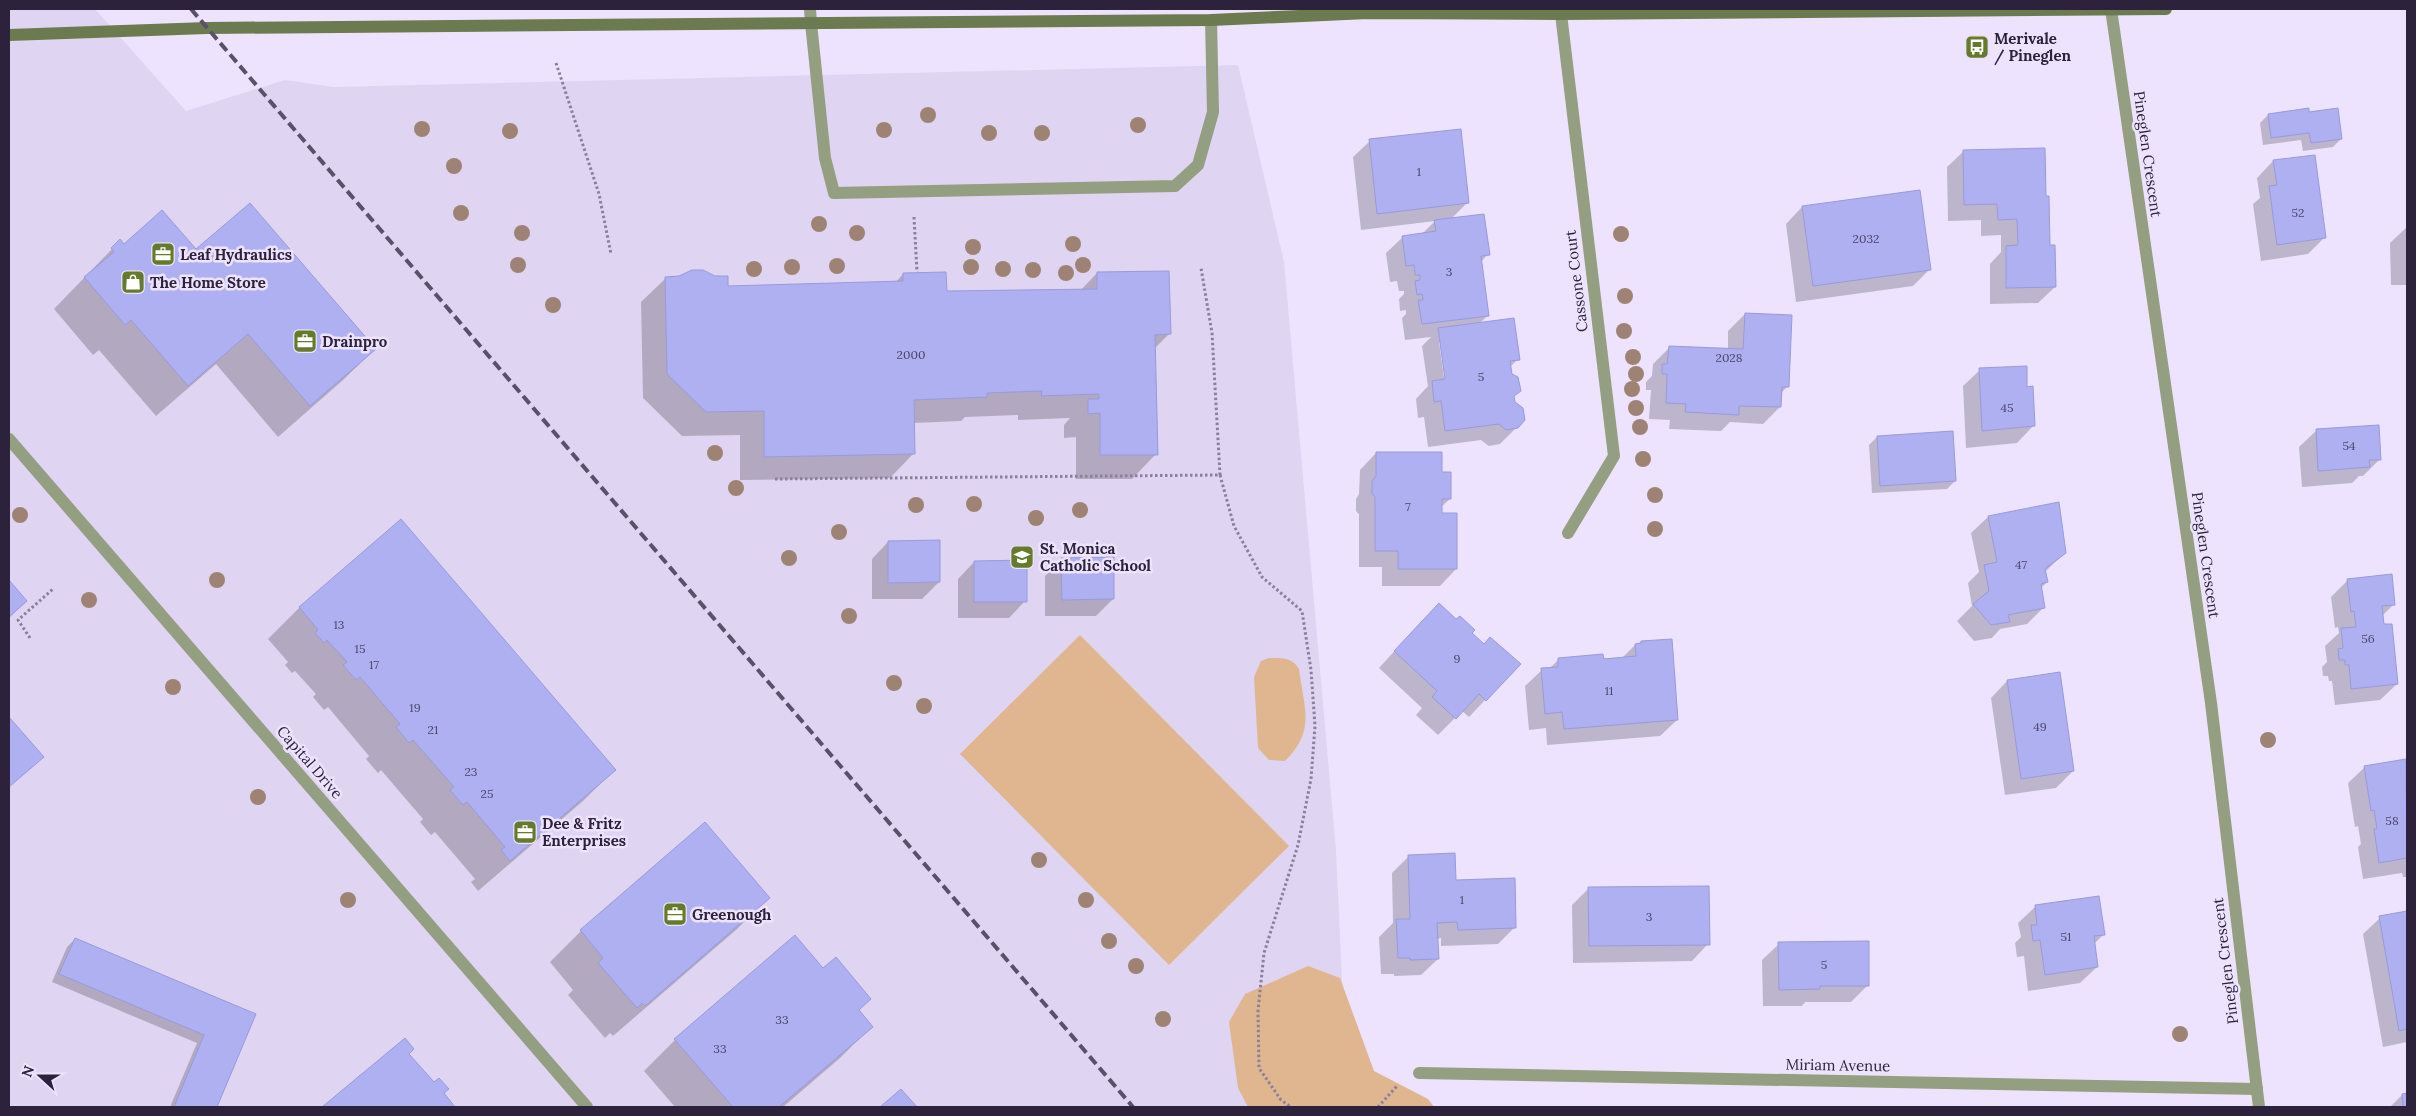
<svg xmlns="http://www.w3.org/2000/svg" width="2416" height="1116" font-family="Lora,serif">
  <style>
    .built { fill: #dfd4f1 }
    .green { fill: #e0b691 }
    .shadow { fill: #0003; fill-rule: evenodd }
    .building { fill: #aeb0f2; stroke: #989ada }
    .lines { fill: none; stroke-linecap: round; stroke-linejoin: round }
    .path { stroke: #8a809a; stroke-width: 3; stroke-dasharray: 2.5 2.5; stroke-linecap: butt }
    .service { stroke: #949e81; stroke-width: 12 }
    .minor { stroke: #949e81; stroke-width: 12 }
    .tertiary { stroke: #949e81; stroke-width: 12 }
    .secondary { stroke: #6c7a4f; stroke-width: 12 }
    .rail { stroke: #5a506a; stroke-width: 4; stroke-dasharray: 10 5; stroke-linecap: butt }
    .tree { fill: #9e8374 }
    .labels { text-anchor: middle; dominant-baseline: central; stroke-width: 5; stroke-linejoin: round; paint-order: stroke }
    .number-label { font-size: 12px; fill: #4c4669 }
    .poi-label { font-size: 15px; font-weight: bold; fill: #2c223b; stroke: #ede3fe; text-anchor: start }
    .street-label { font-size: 15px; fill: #2c223b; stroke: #ede3fe }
  </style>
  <rect width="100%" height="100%" fill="#ede3fe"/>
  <polygon class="built" points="9,9 95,9 186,111 285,80 334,87 1238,65 1284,262 1336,851 1348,1107 9,1107"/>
  <g class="green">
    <polygon points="1080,635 1289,846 1169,965 960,754"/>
    <path d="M1269 658C1282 658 1292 657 1299 669 1304 709 1316 730 1285 761L1269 760 1258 748 1254 677 1261 661Z"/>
    <polygon points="1308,966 1340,978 1374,1071 1428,1099 1434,1107 1248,1107 1238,1088 1229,1022 1245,994"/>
  </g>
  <g class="shadow">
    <polygon points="2308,113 2341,139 2333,147 2303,151 2301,140 2263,145 2260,123 2268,115"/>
    <path d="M1370 141 1467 203 1451 219 1488 254 1481 262 1488 315 1479 324 1518 359 1509 368 1519 391 1513 397 1517 427 1500 444 1489 446 1481 440 1428 447 1424 417 1418 418 1416 399 1428 386 1422 346 1431 337 1405 340 1402 318 1406 314V310L1400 311 1399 299 1404 294V291H1399L1397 281 1390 282 1386 253 1403 237 1422 234 1435 221 1361 230 1353 157ZM1439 342H1441L1447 385H1445Z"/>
    <polygon points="1964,151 2045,198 2055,287 2038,303 1990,304 1990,264 2001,252 2001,235 1981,236 1981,220 1948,221 1947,167"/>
    <polygon points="2273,161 2325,237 2308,254 2261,261 2253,204 2260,198 2257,178"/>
    <polygon points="1802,207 1930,269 1913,286 1796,302 1786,224"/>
    <polygon points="2407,227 2407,285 2391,285 2390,243"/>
    <polygon points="124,245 375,349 343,380 278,437 216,364 156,416 99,350 93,355 54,309 112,249"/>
    <polygon points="1097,273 1169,334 1154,349 1156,454 1132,479 1076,479 1076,437 1064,438 1064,425 1070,418 1018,420 1018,415 965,417 961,421 913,423 914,453 890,478 740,480 740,435 682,436 643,398 641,302 666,278 727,287 895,283 903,274 946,292 1080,291"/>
    <polygon points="1745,314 1787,387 1780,394 1780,407 1763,424 1730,422 1721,431 1669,429 1670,420 1649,419 1651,390 1646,390 1646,382 1652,376 1653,364 1670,347 1728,349 1728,331"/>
    <polygon points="1980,370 2026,388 2033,426 2017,443 1966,448 1963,386"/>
    <polygon points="2316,431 2380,459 2363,476 2359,476 2352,483 2302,487 2299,447"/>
    <polygon points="1877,437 1955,481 1947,489 1872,493 1869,445"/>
    <polygon points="1376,453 1440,474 1450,499 1440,508 1456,569 1440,586 1382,586 1382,567 1359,567 1359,514 1356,511 1356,499 1359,494 1360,470"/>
    <polygon points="1988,517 2064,553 2045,572 2047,582 2041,588 2044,607 2027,624 2000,629 1992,638 1974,641 1957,621 1972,606 1968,583 1979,572 1971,533"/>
    <polygon points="401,521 614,770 583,801 478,891 471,882 475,879 435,832 431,835 420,822 423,819 381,770 378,773 366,759 369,756 328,707 324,710 313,697 316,694 295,671 292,673 285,665 288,662 268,639 299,608"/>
    <polygon points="888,542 939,582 922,599 872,599 872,559"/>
    <polygon points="1062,559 1113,599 1096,616 1045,616 1045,576"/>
    <polygon points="974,562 1025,601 1009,618 958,618 958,579"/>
    <polygon points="2348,580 2394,604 2382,616 2397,684 2380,700 2335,705 2332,681 2329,681 2328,676 2323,676 2322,667 2327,662 2325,646 2339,633 2338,627 2335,628 2331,597"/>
    <polygon points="9,582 26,601 9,618"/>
    <polygon points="1422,621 1470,633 1485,700 1469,717 1462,711 1438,735 1416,715 1422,708 1379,668"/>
    <polygon points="1641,642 1677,720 1660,736 1547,745 1546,728 1529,730 1525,686 1542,670 1549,669 1558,660 1622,658 1635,645"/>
    <polygon points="2007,681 2073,771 2056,788 2005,795 1991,698"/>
    <polygon points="9,719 42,757 9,786"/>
    <polygon points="2405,760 2407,778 2407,877 2403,877 2402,873 2363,879 2358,847 2361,844 2358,826 2355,827 2348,783 2365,767"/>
    <polygon points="705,824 768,898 737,929 613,1036 610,1033 605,1038 568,995 573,990 550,962 581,931"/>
    <polygon points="1409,856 1455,882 1515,927 1498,944 1441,946 1441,938 1437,939 1438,959 1421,975 1394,976 1394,974 1381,974 1379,937 1393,923 1392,873"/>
    <polygon points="1589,888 1708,944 1692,961 1573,963 1572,905"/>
    <polygon points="2098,898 2103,935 2094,944 2097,967 2080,983 2028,991 2024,956 2017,957 2015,943 2021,937 2018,923 2035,907"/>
    <polygon points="2407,912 2407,1042 2383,1047 2363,934 2380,918"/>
    <polygon points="75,939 255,1014 215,1107 170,1107 197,1043 52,982 67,947"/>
    <polygon points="1779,944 1868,985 1851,1002 1805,1002 1802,1006 1763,1006 1762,960"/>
    <polygon points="823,970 870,999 858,1011 871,1027 840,1058 783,1107 675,1107 644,1071 675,1040"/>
    <polygon points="405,1040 407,1054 454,1107 325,1107"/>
    <polygon points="2407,1094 2407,1107 2390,1107 2402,1095"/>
  </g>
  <g class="building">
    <polygon points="2309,108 2309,112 2338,108 2342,139 2311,143 2309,133 2271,138 2268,114"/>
    <polygon points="1461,129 1469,203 1377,214 1369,139"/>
    <polygon points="2045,148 2046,196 2049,196 2050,245 2055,245 2056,287 2006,288 2006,246 2018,245 2017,219 1998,220 1997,204 1964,205 1963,150"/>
    <polygon points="2315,155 2326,238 2277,245 2269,186 2277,185 2273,160"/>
    <polygon points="1920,190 1931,270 1813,286 1802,206"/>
    <polygon points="250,203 376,349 310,406 248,334 188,386 131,320 125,325 84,277 114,252 111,248 120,239 124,244 162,210 196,249"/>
    <polygon points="1484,214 1490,255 1481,256 1489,316 1422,324 1418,300 1423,300 1422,294 1417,295 1415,281 1420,280 1420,275 1415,275 1414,265 1406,266 1402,236 1436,231 1434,220"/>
    <polygon points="692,270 703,270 715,276 728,276 728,286 903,281 903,273 946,272 947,291 1097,289 1097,272 1169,271 1171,334 1155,335 1158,455 1100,455 1100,413 1088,414 1088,399 1099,399 1099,394 1041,396 1042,391 987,393 987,397 914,400 915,454 764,457 764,411 706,412 667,374 665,277 679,276"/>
    <polygon points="1745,313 1792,315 1789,387 1782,387 1781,407 1739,406 1739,415 1685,412 1686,404 1666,403 1667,374 1662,374 1662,364 1667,364 1669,346 1743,349"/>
    <polygon points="1514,318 1520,360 1510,361 1512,374 1518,377 1521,391 1514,396 1515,402 1523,408 1525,420 1518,428 1506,430 1499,424 1445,431 1441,401 1434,402 1432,381 1445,379 1438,328"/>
    <polygon points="2027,366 2027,387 2033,386 2035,426 1982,431 1979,368"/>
    <polygon points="2379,425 2381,460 2369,460 2370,467 2318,471 2316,429"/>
    <polygon points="1953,431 1956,481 1880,486 1877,436"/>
    <polygon points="1376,452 1442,452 1442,472 1451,472 1451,499 1442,499 1442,513 1457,513 1457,569 1398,569 1398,551 1375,551 1375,497 1372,494 1372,481 1376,476"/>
    <polygon points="2059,502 2066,553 2045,569 2048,582 2041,584 2045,608 2008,615 2010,622 1991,625 1973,604 1989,591 1984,565 1997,562 1988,516"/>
    <polygon points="401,519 616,770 510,861 501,850 505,847 467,802 463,805 450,790 454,787 413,740 409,743 396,727 400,724 360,677 356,680 343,665 347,662 327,640 324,643 315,633 318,630 299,607"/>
    <polygon points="940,540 940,582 888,583 888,541"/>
    <polygon points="1114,557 1114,599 1062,600 1061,558"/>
    <polygon points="1027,560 1027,602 974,602 974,561"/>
    <polygon points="2392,574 2395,605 2382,606 2384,624 2392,624 2398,684 2351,689 2349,665 2345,665 2345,660 2339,660 2338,649 2343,648 2341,628 2356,627 2354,611 2351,612 2347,579"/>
    <polygon points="9,580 27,601 9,617"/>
    <polygon points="1439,603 1456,619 1460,616 1475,630 1472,633 1484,644 1490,637 1521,664 1486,701 1479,694 1456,719 1432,697 1437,691 1394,651"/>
    <polygon points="1672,639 1678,720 1564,729 1562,712 1545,714 1541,668 1558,667 1558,658 1603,654 1604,659 1636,656 1635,644 1641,643 1641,641"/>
    <polygon points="2060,672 2074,771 2021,779 2007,680"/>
    <polygon points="9,717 44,757 9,787"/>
    <polygon points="2406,759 2407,858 2379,863 2374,829 2377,829 2374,810 2371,811 2364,766"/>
    <polygon points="705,822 770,898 645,1006 642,1003 637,1008 598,963 603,958 580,930"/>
    <polygon points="1455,853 1456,880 1515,878 1516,928 1458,930 1457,922 1437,923 1439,959 1410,960 1410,958 1398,958 1396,919 1410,919 1408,855"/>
    <polygon points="1709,886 1710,945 1589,946 1588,887"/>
    <polygon points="2099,896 2105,935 2094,936 2098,967 2045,975 2040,940 2033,941 2031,925 2037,925 2035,905"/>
    <polygon points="2407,911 2407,1029 2399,1031 2379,916"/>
    <polygon points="795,935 823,968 836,957 871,999 859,1010 873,1027 779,1107 733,1107 674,1039"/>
    <polygon points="75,938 256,1014 217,1107 174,1107 204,1035 59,974"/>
    <polygon points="1869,941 1869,986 1820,986 1820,989 1779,990 1778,942"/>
    <polygon points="405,1038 414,1049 409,1054 434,1082 439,1078 449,1089 444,1093 455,1107 322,1107"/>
    <polygon points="901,1089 917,1107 880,1107"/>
    <polygon points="2407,1093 2407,1107 2403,1107 2402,1094"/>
  </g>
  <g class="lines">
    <g class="path">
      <polyline points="556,63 599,194 611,254"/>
      <polyline points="914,217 917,272"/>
      <polyline points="1220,475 1234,526 1262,577 1302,611 1311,670 1315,726 1311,779 1298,845 1264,953 1258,1011 1259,1068 1281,1100 1291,1107"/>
      <polyline points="775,479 1220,475 1212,333 1201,268"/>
      <polyline points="30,638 18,620 53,589"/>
      <polyline points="1378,1107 1397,1086"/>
    </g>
    <polyline class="service" points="811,23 825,158 834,193 1175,186 1198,165 1213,112 1211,20"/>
    <g class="minor">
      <polyline points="2111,9 2211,703 2259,1107"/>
      <polyline points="1561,14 1614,456 1568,533"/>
      <polyline points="1419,1073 2257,1089"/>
    </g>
    <g class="tertiary">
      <polyline points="810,9 811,23"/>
      <polyline points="9,439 587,1107"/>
    </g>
    <polyline class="secondary" points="9,35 207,28 1211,20 1368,13 1561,14 2166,9"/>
    <polyline class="rail" points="191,9 1133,1107"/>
  </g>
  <g class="tree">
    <circle cx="928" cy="115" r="8"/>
    <circle cx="1138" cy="125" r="8"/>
    <circle cx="422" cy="129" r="8"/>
    <circle cx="884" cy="130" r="8"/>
    <circle cx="510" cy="131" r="8"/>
    <circle cx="989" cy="133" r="8"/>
    <circle cx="1042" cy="133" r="8"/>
    <circle cx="454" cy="166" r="8"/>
    <circle cx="461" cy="213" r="8"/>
    <circle cx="819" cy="224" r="8"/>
    <circle cx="522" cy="233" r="8"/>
    <circle cx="857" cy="233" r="8"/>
    <circle cx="1621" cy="234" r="8"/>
    <circle cx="1073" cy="244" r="8"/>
    <circle cx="973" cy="247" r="8"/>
    <circle cx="518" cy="265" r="8"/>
    <circle cx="1083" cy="265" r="8"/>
    <circle cx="837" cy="266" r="8"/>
    <circle cx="792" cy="267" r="8"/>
    <circle cx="971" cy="267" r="8"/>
    <circle cx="754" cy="269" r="8"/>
    <circle cx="1003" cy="269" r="8"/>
    <circle cx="1033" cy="270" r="8"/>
    <circle cx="1066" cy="273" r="8"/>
    <circle cx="1625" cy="296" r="8"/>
    <circle cx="553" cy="305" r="8"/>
    <circle cx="1624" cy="331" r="8"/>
    <circle cx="1633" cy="357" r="8"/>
    <circle cx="1636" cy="374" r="8"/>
    <circle cx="1632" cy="389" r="8"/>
    <circle cx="1636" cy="408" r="8"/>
    <circle cx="1640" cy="427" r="8"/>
    <circle cx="715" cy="453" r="8"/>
    <circle cx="1643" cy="459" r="8"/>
    <circle cx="736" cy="488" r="8"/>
    <circle cx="1655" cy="495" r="8"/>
    <circle cx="974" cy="504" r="8"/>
    <circle cx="916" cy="505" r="8"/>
    <circle cx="1080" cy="510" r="8"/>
    <circle cx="20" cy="515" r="8"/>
    <circle cx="1036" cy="518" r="8"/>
    <circle cx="1655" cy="529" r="8"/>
    <circle cx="839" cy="532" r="8"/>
    <circle cx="789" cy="558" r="8"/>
    <circle cx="217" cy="580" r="8"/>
    <circle cx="89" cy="600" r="8"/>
    <circle cx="849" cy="616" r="8"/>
    <circle cx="894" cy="683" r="8"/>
    <circle cx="173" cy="687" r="8"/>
    <circle cx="924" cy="706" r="8"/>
    <circle cx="2268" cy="740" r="8"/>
    <circle cx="258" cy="797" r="8"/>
    <circle cx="1039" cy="860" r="8"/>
    <circle cx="348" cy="900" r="8"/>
    <circle cx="1086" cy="900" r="8"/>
    <circle cx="1109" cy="941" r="8"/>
    <circle cx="1136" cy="966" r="8"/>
    <circle cx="1163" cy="1019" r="8"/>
    <circle cx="2180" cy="1034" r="8"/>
  </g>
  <defs>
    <g id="bus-square" transform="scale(1.25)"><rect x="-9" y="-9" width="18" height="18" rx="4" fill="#657b2b" stroke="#ede3fe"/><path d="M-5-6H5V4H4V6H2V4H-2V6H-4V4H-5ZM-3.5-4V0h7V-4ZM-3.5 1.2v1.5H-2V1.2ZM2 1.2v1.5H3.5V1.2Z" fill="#fff"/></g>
    <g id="office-square" transform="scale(1.25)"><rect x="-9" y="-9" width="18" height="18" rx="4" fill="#657b2b" stroke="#ede3fe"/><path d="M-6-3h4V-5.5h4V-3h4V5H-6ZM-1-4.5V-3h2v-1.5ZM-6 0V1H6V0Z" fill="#fff"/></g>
    <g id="shop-square" transform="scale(1.25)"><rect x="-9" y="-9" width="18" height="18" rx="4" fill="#657b2b" stroke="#ede3fe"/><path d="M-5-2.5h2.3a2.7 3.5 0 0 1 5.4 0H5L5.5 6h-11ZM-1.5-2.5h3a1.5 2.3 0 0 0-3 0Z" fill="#fff"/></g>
    <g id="school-square" transform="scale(1.25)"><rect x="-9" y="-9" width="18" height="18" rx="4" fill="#657b2b" stroke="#ede3fe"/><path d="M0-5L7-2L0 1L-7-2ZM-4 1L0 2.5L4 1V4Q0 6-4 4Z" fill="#fff"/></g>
  </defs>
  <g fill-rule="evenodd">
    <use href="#bus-square" x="1977" y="47"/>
    <use href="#office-square" x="163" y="254"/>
    <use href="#shop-square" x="133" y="282"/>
    <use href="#office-square" x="305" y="341"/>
    <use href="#school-square" x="1022" y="557"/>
    <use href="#office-square" x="525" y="832"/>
    <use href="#office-square" x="675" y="914"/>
  </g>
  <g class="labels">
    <g class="number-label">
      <text x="1419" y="171">1</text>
      <text x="2298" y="212">52</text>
      <text x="1866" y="238">2032</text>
      <text x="1449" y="271">3</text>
      <text x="911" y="354">2000</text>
      <text x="1729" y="357">2028</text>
      <text x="1481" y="376">5</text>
      <text x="2007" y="407">45</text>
      <text x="2349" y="445">54</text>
      <text x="1408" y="506">7</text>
      <text x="2021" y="564">47</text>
      <text x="339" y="624">13</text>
      <text x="2368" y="638">56</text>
      <text x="360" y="648">15</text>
      <text x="1457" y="658">9</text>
      <text x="374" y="664">17</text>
      <text x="1609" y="690">11</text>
      <text x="415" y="707">19</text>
      <text x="2040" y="726">49</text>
      <text x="433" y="729">21</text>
      <text x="471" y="771">23</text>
      <text x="487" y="793">25</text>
      <text x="2392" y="820">58</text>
      <text x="1462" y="899">1</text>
      <text x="1649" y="916">3</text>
      <text x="2066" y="936">51</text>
      <text x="1824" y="964">5</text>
      <text x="782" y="1019">33</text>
      <text x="720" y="1048">33</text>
    </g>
    <g class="poi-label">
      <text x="1994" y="38">Merivale<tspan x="1994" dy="17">/ Pineglen</tspan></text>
      <text x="180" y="254">Leaf Hydraulics</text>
      <text x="150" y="282">The Home Store</text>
      <text x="322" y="341">Drainpro</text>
      <text x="1040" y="548">St. Monica<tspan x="1040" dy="17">Catholic School</tspan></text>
      <text x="542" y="823">Dee &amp; Fritz<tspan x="542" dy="17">Enterprises</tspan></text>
      <text x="692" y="914">Greenough</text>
    </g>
    <g class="street-label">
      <text transform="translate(2148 154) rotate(82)">Pineglen Crescent</text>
      <text transform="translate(1576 281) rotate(-97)">Cassone Court</text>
      <text transform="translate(2206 555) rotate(82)">Pineglen Crescent</text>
      <text transform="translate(310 762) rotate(49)">Capital Drive</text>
      <text transform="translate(2225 961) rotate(-97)">Pineglen Crescent</text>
      <text transform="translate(1838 1065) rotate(1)">Miriam Avenue</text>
    </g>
  </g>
  <rect width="2416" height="1116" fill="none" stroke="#2c223b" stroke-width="20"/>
  <g transform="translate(40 1076) rotate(291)" stroke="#ede3fe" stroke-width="4" paint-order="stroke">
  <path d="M0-4L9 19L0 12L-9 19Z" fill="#2c223b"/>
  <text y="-8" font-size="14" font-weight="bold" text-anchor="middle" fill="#2c223b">N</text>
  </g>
</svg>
